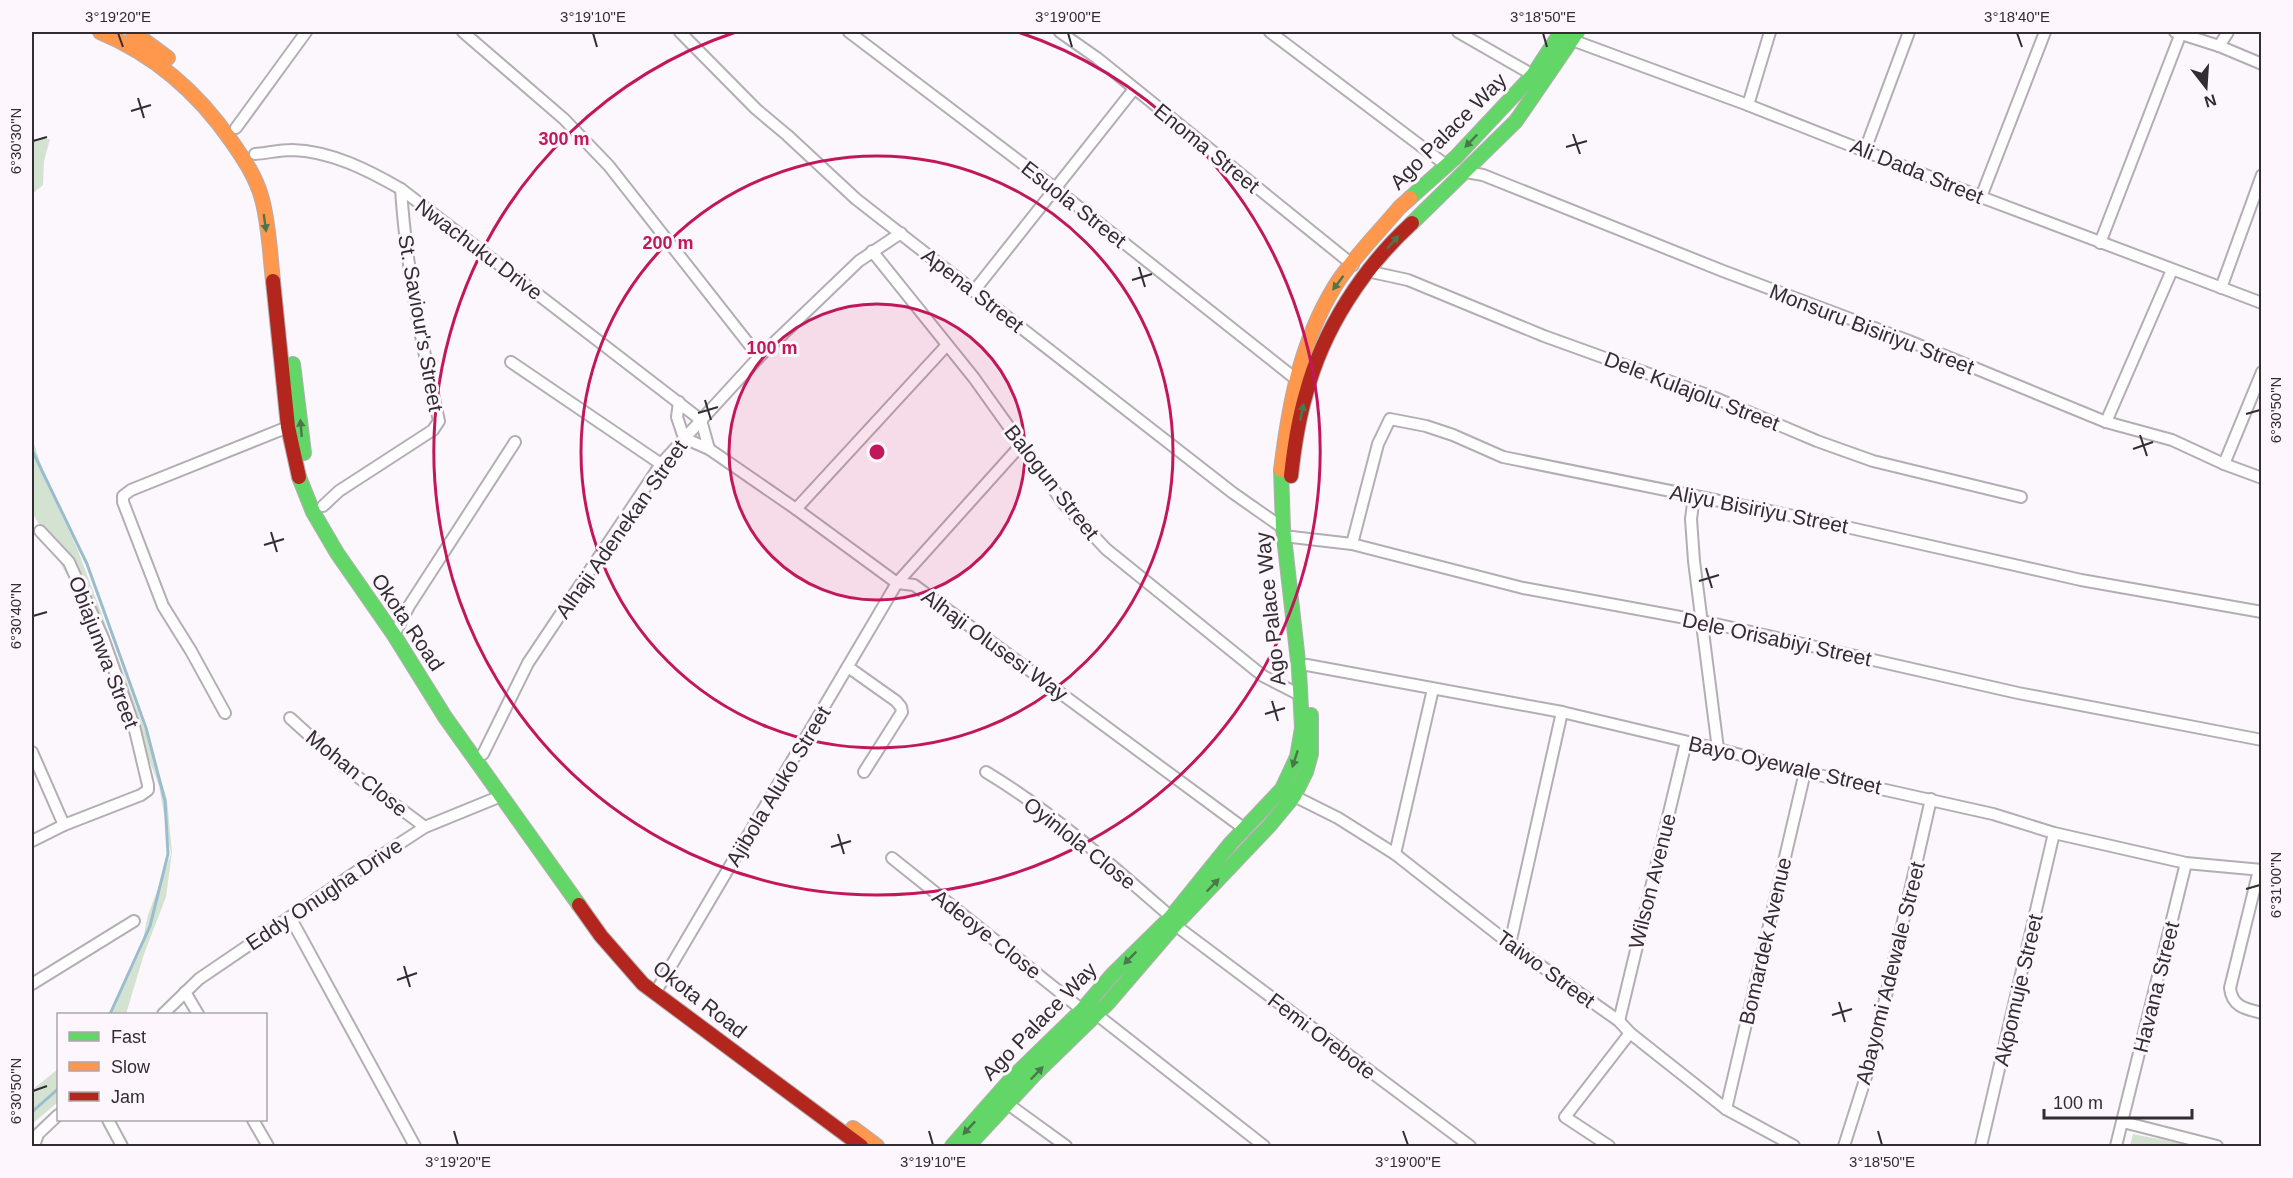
<svg xmlns="http://www.w3.org/2000/svg" width="2293" height="1178" font-family="Arial,sans-serif">
  <style>
    .green { fill: #d4e2d1 }
    .lines { fill: none; stroke-linecap: round; stroke-linejoin: round }
    .stream { stroke: #9abdce; stroke-width: 3 }
    .street-casing { stroke: #b3aeb3; stroke-width: 14 }
    .fast-casing { stroke: #b3aeb3; stroke-width: 16 }
    .slow-casing { stroke: #b3aeb3; stroke-width: 16 }
    .jam-casing { stroke: #b3aeb3; stroke-width: 16 }
    .street { stroke: #fffeff; stroke-width: 10 }
    .fast { stroke: #63d668; stroke-width: 14 }
    .slow { stroke: #ff974d; stroke-width: 14 }
    .jam { stroke: #b3261e; stroke-width: 14 }
    .oneway { fill: #48784b }
    .ticks { fill: none; stroke: #322c33; stroke-width: 2 }
    .ring { fill: none; stroke: #c2185b; stroke-width: 3 }
    .labels { text-anchor: middle; dominant-baseline: central; stroke-width: 6; stroke-linejoin: round; paint-order: stroke }
    .street-label { font-size: 21px; fill: #322c33; stroke: #fdf6fd }
    .centre { fill: #c2185b; stroke: #fdf6fd; stroke-width: 3 }
    .ring-label { font-size: 18px; text-anchor: middle; font-weight: bold; fill: #c2185b; stroke: #fdf6fd; stroke-width: 6; stroke-linejoin: round; paint-order: stroke }
    .neatline { fill: none; stroke: #322c33; stroke-width: 2 }
    .ticks-label { font-size: 15px; text-anchor: middle; fill: #322c33 }
  </style>
  <rect width="100%" height="100%" fill="#fcf7fc"/>
  <g class="green">
    <polygon points="32,139 50,139 44,161 43,185 32,194"/>
    <polygon points="32,437 46,481 77,548 145,730 167,799 172,852 166,897 144,954 126,1014 110,1014 141,950 148,915 171,854 159,786 106,645 32,512"/>
    <polygon points="58,1069 58,1102 32,1124 32,1090"/>
    <polygon points="2133,1134 2194,1146 2130,1146"/>
  </g>
  <g class="lines">
    <g class="stream">
      <polyline points="32,450 87,564 146,728 165,801 168,854 150,926 110,1014"/>
      <polyline points="32,1112 58,1089"/>
    </g>
    <g class="street-casing">
      <g id="street">
        <polyline points="463,32 564,119 609,166 759,357"/>
        <polyline points="680,32 756,109 787,135 856,199 1233,493 1283,528"/>
        <polyline points="849,32 1056,189 1297,380"/>
        <polyline points="1060,32 1097,58 1353,265"/>
        <polyline points="1270,32 1446,165"/>
        <polyline points="1458,32 1533,75"/>
        <polyline points="2175,32 2219,46 2262,64"/>
        <polyline points="1572,40 1748,105 1981,197 2262,303"/>
        <polyline points="2219,46 2228,32"/>
        <polyline points="1748,105 1770,32"/>
        <polyline points="236,128 306,32"/>
        <polyline points="1865,150 1909,32"/>
        <path d="M255 154C267 153 280 150 292 150 331 151 368 170 401 189L701 420"/>
        <polyline points="1466,172 1483,175 1723,271 1909,341 2106,422 2172,440 2224,464 2262,478"/>
        <polyline points="1981,197 2045,32"/>
        <polyline points="2100,243 2181,33"/>
        <polyline points="872,251 974,378 1064,504 1106,549 1263,676 1300,695"/>
        <polyline points="1367,271 1408,280 1544,336 1713,397 1817,441 1873,461 2021,497"/>
        <polyline points="2221,288 2262,175"/>
        <polyline points="974,291 1134,89"/>
        <polyline points="511,362 661,464"/>
        <polyline points="679,402 677,417 684,438"/>
        <polyline points="701,420 709,449"/>
        <polyline points="2106,422 2172,270"/>
        <polyline points="684,438 709,449 796,509 897,583 914,585 1246,830"/>
        <polyline points="2224,464 2262,372"/>
        <polyline points="1694,496 1691,519 1694,561 1718,749"/>
        <path d="M323 506 339 491 433 430 439 421C422 345 406 267 401 189"/>
        <polyline points="796,509 947,345"/>
        <polyline points="1292,537 1352,544 1523,588 1702,621 2018,693 2262,740"/>
        <polyline points="1352,544 1378,444 1390,419 1426,426 1453,435 1503,457 1833,524 2081,580 2262,612"/>
        <polyline points="394,635 409,606 515,442"/>
        <polyline points="1307,665 1562,712 1718,749 1805,772 1993,814 2054,833 2186,863 2262,870"/>
        <polyline points="848,667 896,701 901,707 902,712 864,772"/>
        <polyline points="225,713 191,651 163,606 123,502 123,496 131,490 288,427"/>
        <polyline points="290,718 343,766 425,827"/>
        <polyline points="32,752 64,825"/>
        <polyline points="483,754 528,663 661,464 759,357 859,261 901,233"/>
        <path d="M986 772C1051 811 1114 867 1171 917"/>
        <polyline points="1294,796 1338,818 1395,854 1510,944 1619,1021 1630,1033 1726,1109 1794,1146"/>
        <polyline points="32,841 64,825 141,795 148,790 148,785 134,726 103,638 69,562 40,531"/>
        <polyline points="1395,854 1433,689"/>
        <polyline points="892,858 1086,1013"/>
        <path d="M2259 870 2230 988C2232 1007 2246 1009 2262 1013"/>
        <polyline points="290,917 415,1146"/>
        <polyline points="1175,925 1470,1146"/>
        <polyline points="1510,944 1562,712"/>
        <polyline points="32,984 134,921"/>
        <polyline points="658,988 897,583 1021,445"/>
        <polyline points="185,992 198,1014"/>
        <polyline points="163,1014 199,979 359,870 425,827 501,796"/>
        <polyline points="1096,1014 1264,1146"/>
        <polyline points="1619,1021 1686,742"/>
        <polyline points="1008,1104 1066,1146"/>
        <polyline points="1726,1109 1805,772"/>
        <polyline points="108,1120 122,1146"/>
        <polyline points="253,1120 268,1146"/>
        <polyline points="2123,1122 2217,1146"/>
        <polyline points="34,1146 38,1134 58,1115"/>
        <polyline points="1609,1146 1565,1117 1630,1033"/>
        <polyline points="1844,1146 1871,1061 1931,799"/>
        <polyline points="1981,1146 2054,833"/>
        <polyline points="2116,1146 2186,863"/>
      </g>
    </g>
    <g class="fast-casing">
      <g id="fast">
        <polyline points="1410,198 1456,157 1533,75 1561,32"/>
        <polyline points="1412,223 1516,121 1577,32"/>
        <polyline points="293,364 304,453"/>
        <polyline points="299,477 313,512 337,553 394,635 445,717 579,905"/>
        <polyline points="952,1146 1012,1078 1082,1010 1112,975 1171,917 1230,844 1282,789 1297,757 1302,728 1299,670 1283,528 1281,470"/>
        <polyline points="968,1146 1035,1074 1108,1003 1175,925 1270,825 1294,796 1306,772 1311,754 1311,715"/>
      </g>
    </g>
    <g class="slow-casing">
      <g id="slow">
        <path d="M100 32C155 55 199 94 232 142 245 161 256 177 262 199 269 225 270 254 273 281"/>
        <polyline points="133,32 168,58"/>
        <path d="M1281 470C1289 405 1300 343 1335 286 1350 261 1379 232 1399 208L1410 198"/>
        <polyline points="853,1128 877,1146"/>
      </g>
    </g>
    <g class="jam-casing">
      <g id="jam">
        <polyline points="273,281 288,427 299,477"/>
        <path d="M1291 476C1294 448 1298 421 1306 394 1323 329 1363 268 1412 223"/>
        <polyline points="579,905 601,936 643,984 861,1146"/>
      </g>
    </g>
    <use href="#street" class="street"/>
    <use href="#fast" class="fast"/>
    <use href="#slow" class="slow"/>
    <use href="#jam" class="jam"/>
  </g>
  <defs><path id="oneway-solid" d="M-6-.8H1V-3.2L6.5 0L1 3.2V.8H-6Z" transform="scale(1.5)"/></defs>
  <g class="oneway">
    <use href="#oneway-solid" transform="translate(1471 141) rotate(134)"/>
    <use href="#oneway-solid" transform="translate(265 223) rotate(82)"/>
    <use href="#oneway-solid" transform="translate(1393 242) rotate(-48)"/>
    <use href="#oneway-solid" transform="translate(1338 283) rotate(127)"/>
    <use href="#oneway-solid" transform="translate(1302 412) rotate(-78)"/>
    <use href="#oneway-solid" transform="translate(301 428) rotate(-95)"/>
    <use href="#oneway-solid" transform="translate(1295 759) rotate(108)"/>
    <use href="#oneway-solid" transform="translate(1213 885) rotate(-46)"/>
    <use href="#oneway-solid" transform="translate(1130 958) rotate(135)"/>
    <use href="#oneway-solid" transform="translate(1037 1073) rotate(-46)"/>
    <use href="#oneway-solid" transform="translate(969 1128) rotate(133)"/>
  </g>
  <path class="ticks" d="M118 33 123 47M593 33 597 47M1068 33 1072 47M1543 33 1547 47M2017 33 2022 47M138 98 144 118M131 111 151 105M1573 134 1580 154M33 141 47 137M1566 147 1587 141M1139 267 1145 287M1132 280 1152 274M705 400 711 420M698 413 718 407M2246 414 2260 410M2140 435 2147 456M2133 449 2153 442M271 532 277 552M264 545 284 539M1706 568 1712 588M1699 581 1719 575M33 616 47 612M1272 701 1278 721M1265 714 1285 708M838 834 844 854M831 847 851 841M2246 889 2260 885M404 966 410 987M397 980 417 973M1839 1002 1845 1022M1832 1015 1852 1009M33 1091 47 1086M454 1131 458 1145M929 1131 933 1145M1403 1131 1408 1145M1878 1131 1882 1145"/>
  <circle cx="877" cy="452" r="148" fill="#c2185b" fill-opacity=".12"/>
  <g class="ring">
    <circle cx="877" cy="452" r="148"/>
    <circle cx="877" cy="452" r="296"/>
    <path d="M1018 32A443 443 0 1 1 736 32"/>
  </g>
  <g class="labels">
    <g class="street-label">
      <text transform="translate(1448 131) rotate(-45)">Ago Palace Way</text>
      <text transform="translate(1207 148) rotate(39)">Enoma Street</text>
      <text transform="translate(1917 171) rotate(22)">Ali Dada Street</text>
      <text transform="translate(1074 204) rotate(38)">Esuola Street</text>
      <text transform="translate(479 249) rotate(37)">Nwachuku Drive</text>
      <text transform="translate(973 290) rotate(38)">Apena Street</text>
      <text transform="translate(421 323) rotate(80)">St. Saviour's Street</text>
      <text transform="translate(1872 329) rotate(21)">Monsuru Bisiriyu Street</text>
      <text transform="translate(1692 391) rotate(21)">Dele Kulajolu Street</text>
      <text transform="translate(1052 482) rotate(52)">Balogun Street</text>
      <text transform="translate(1759 509) rotate(11)">Aliyu Bisiriyu Street</text>
      <text transform="translate(621 529) rotate(-55)">Alhaji Adenekan Street</text>
      <text transform="translate(1270 609) rotate(-96)">Ago Palace Way</text>
      <text transform="translate(408 622) rotate(56)">Okota Road</text>
      <text transform="translate(1777 639) rotate(12)">Dele Orisabiyi Street</text>
      <text transform="translate(995 645) rotate(36)">Alhaji Olusesi Way</text>
      <text transform="translate(104 652) rotate(69)">Obiajunwa Street</text>
      <text transform="translate(1785 765) rotate(13)">Bayo Oyewale Street</text>
      <text transform="translate(357 773) rotate(39)">Mohan Close</text>
      <text transform="translate(778 786) rotate(-59)">Ajibola Aluko Street</text>
      <text transform="translate(1080 843) rotate(38)">Oyinlola Close</text>
      <text transform="translate(1652 881) rotate(-76)">Wilson Avenue</text>
      <text transform="translate(324 894) rotate(-34)">Eddy Onugha Drive</text>
      <text transform="translate(987 934) rotate(38)">Adeoye Close</text>
      <text transform="translate(1765 941) rotate(-77)">Bomardek Avenue</text>
      <text transform="translate(1546 969) rotate(36)">Taiwo Street</text>
      <text transform="translate(1890 973) rotate(-76)">Abayomi Adewale Street</text>
      <text transform="translate(2156 987) rotate(-76)">Havana Street</text>
      <text transform="translate(2018 990) rotate(-77)">Akpomuje Street</text>
      <text transform="translate(700 999) rotate(38)">Okota Road</text>
      <text transform="translate(1039 1021) rotate(-46)">Ago Palace Way</text>
      <text transform="translate(1322 1036) rotate(37)">Femi Orebote</text>
    </g>
  </g>
  <circle cx="877" cy="452" r="9" class="centre"/>
  <g class="ring-label">
    <text x="564" y="145">300 m</text>
    <text x="668" y="249">200 m</text>
    <text x="772" y="354">100 m</text>
  </g>
  <rect width="2293" height="1178" fill="none" stroke="#fdf6fd" stroke-width="66"/>
  <rect x="57" y="1013" width="210" height="108" fill="#fdf6fd" stroke="#aca5ac" stroke-width="1.5"/>
  <rect x="69" y="1032" width="30" height="9" fill="#63d668" stroke="#aca5ac" stroke-width="1.5"/>
  <text x="111" y="1043" font-size="18" fill="#322c33">Fast</text>
  <rect x="69" y="1062" width="30" height="9" fill="#ff974d" stroke="#aca5ac" stroke-width="1.5"/>
  <text x="111" y="1073" font-size="18" fill="#322c33">Slow</text>
  <rect x="69" y="1092" width="30" height="9" fill="#b3261e" stroke="#aca5ac" stroke-width="1.5"/>
  <text x="111" y="1103" font-size="18" fill="#322c33">Jam</text>
  <g transform="translate(2206 87) rotate(163)" stroke="#fdf6fd" stroke-width="4.5" paint-order="stroke">
  <path d="M0-4.5L10 22L0 15L-10 22Z" fill="#322c33"/>
  <text y="-9" font-size="16" font-weight="bold" text-anchor="middle" fill="#322c33">N</text>
  </g>
  <path d="M2044 1109v9h148v-9" fill="none" stroke="#322c33" stroke-width="3"/>
  <text x="2053" y="1109" font-size="18" fill="#322c33" stroke="#fdf6fd" stroke-width="4.5" paint-order="stroke">100 m</text>
  <rect x="33" y="33" width="2227" height="1112" class="neatline"/>
  <g class="ticks-label">
    <text x="118" y="22">3°19'20"E</text>
    <text x="593" y="22">3°19'10"E</text>
    <text x="1068" y="22">3°19'00"E</text>
    <text x="1543" y="22">3°18'50"E</text>
    <text x="2017" y="22">3°18'40"E</text>
    <text transform="translate(16 141) rotate(-90)" y="5">6°30'30"N</text>
    <text transform="translate(2276 410) rotate(-90)" y="5">6°30'50"N</text>
    <text transform="translate(16 616) rotate(-90)" y="5">6°30'40"N</text>
    <text transform="translate(2276 885) rotate(-90)" y="5">6°31'00"N</text>
    <text transform="translate(16 1091) rotate(-90)" y="5">6°30'50"N</text>
    <text x="458" y="1167">3°19'20"E</text>
    <text x="933" y="1167">3°19'10"E</text>
    <text x="1408" y="1167">3°19'00"E</text>
    <text x="1882" y="1167">3°18'50"E</text>
  </g>
</svg>
